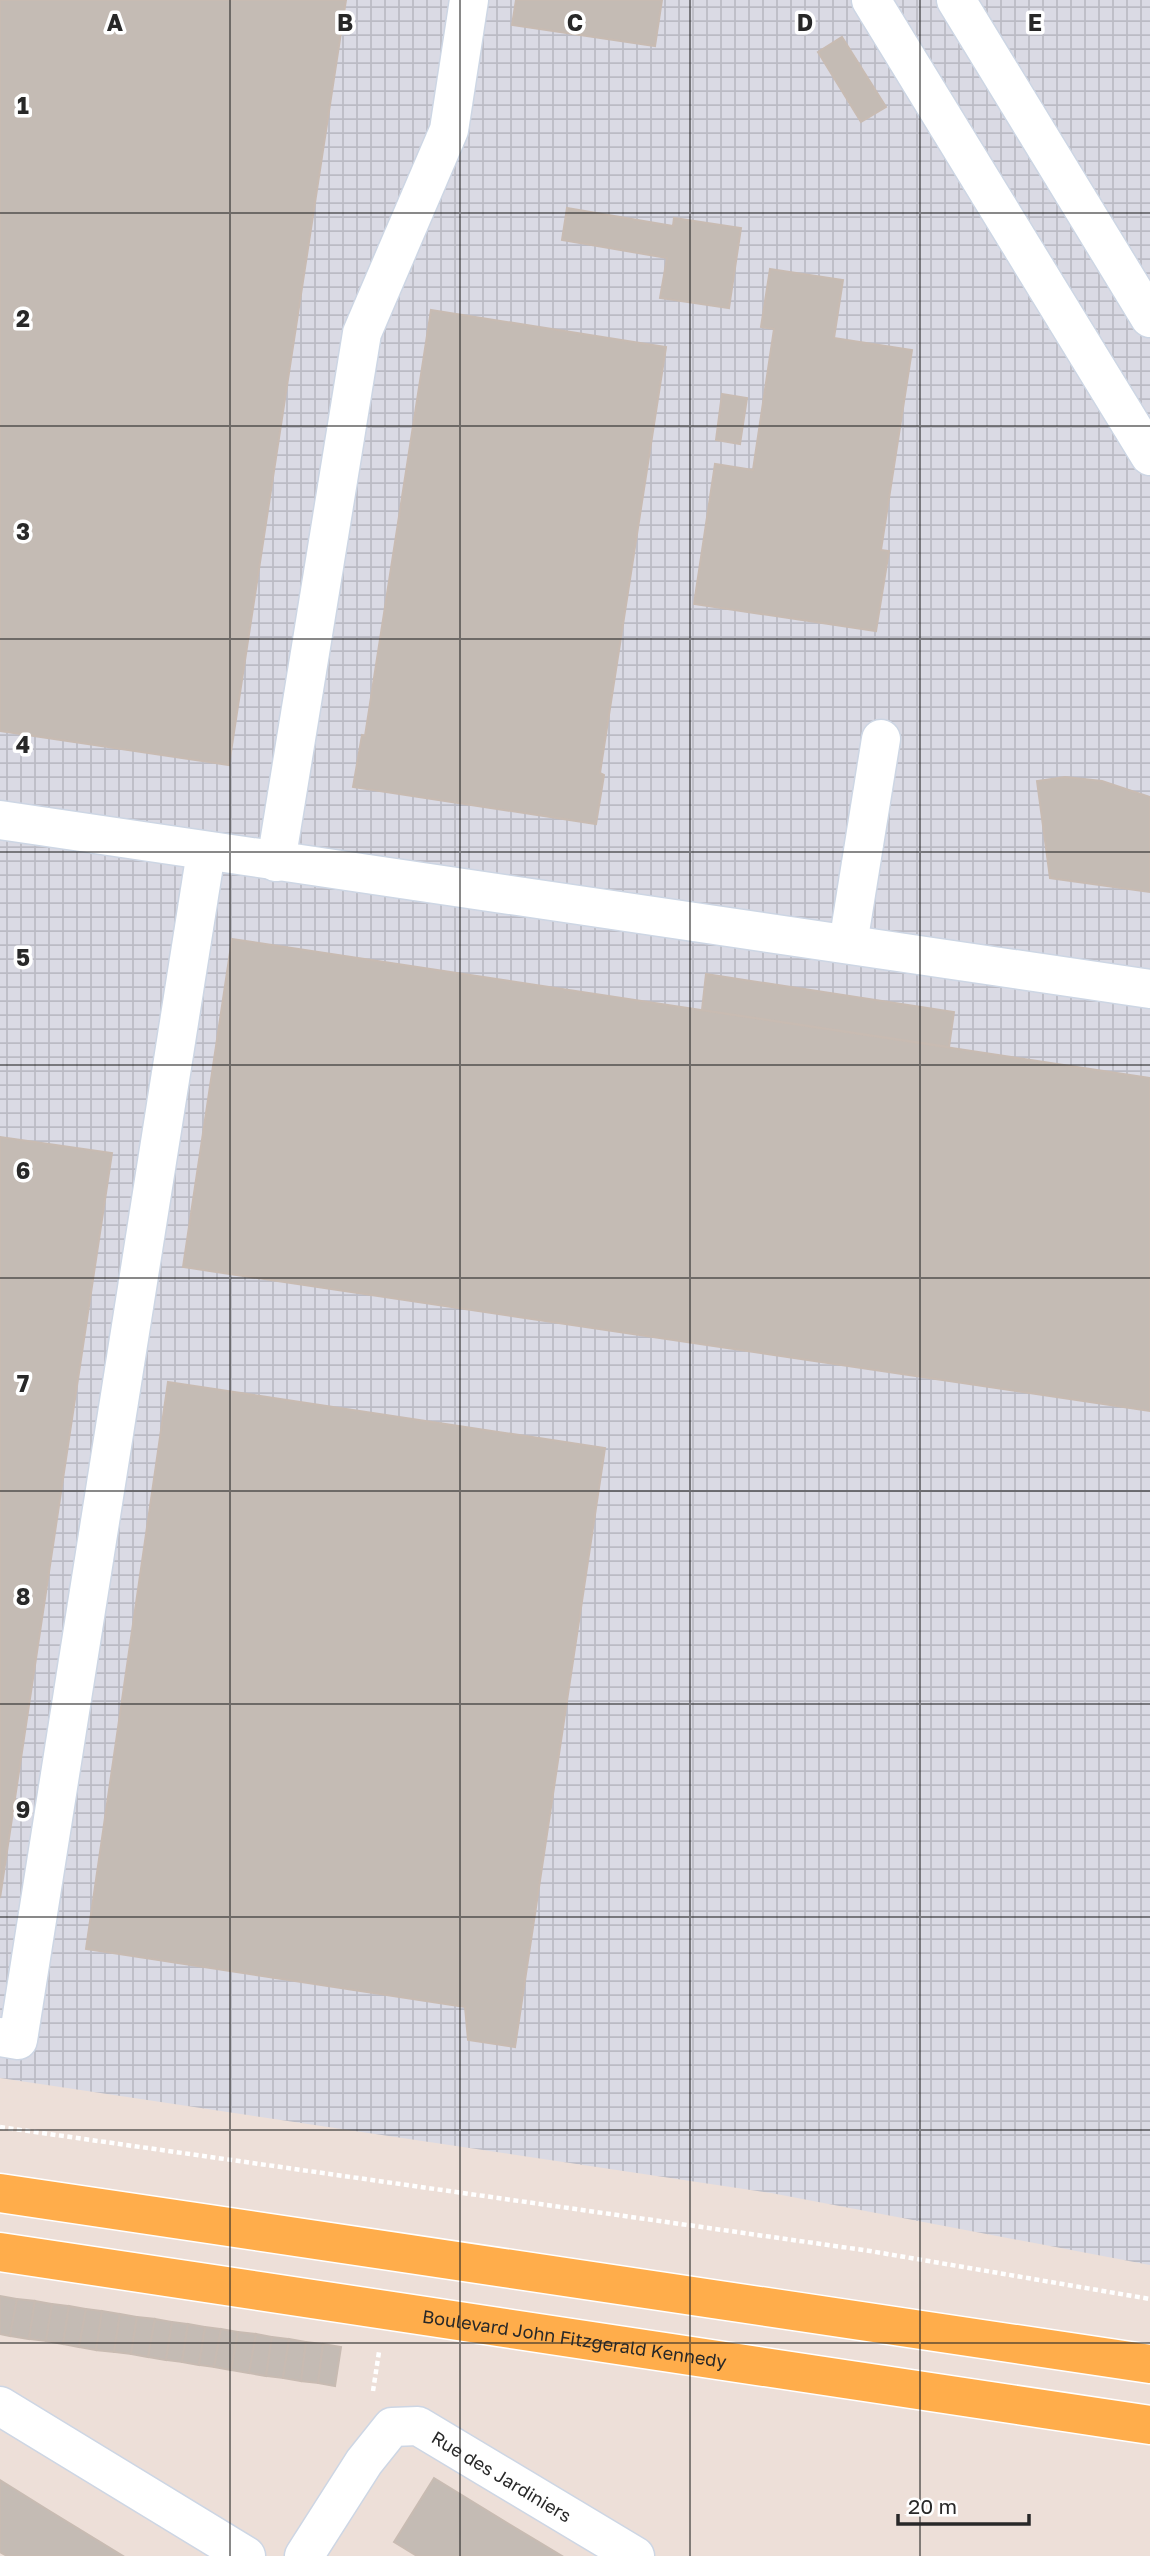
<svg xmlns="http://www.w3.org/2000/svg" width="1150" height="2556" font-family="'Golos Text',sans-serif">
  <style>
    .industrial { fill: url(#industrial-grid) }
    .building { fill: #c4bbb4; stroke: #c8bbb2; stroke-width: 2 }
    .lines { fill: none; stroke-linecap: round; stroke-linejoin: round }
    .minor-casing { stroke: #cdd6e4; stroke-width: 41 }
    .major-casing { stroke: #fff; stroke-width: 41 }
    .path { stroke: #fff; stroke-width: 4.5; stroke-dasharray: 5 3.5; stroke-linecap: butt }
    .minor { stroke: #fff; stroke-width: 38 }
    .major { stroke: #ffad4b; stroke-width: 38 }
    .grid { fill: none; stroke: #282828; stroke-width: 2; stroke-opacity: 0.55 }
    .labels { text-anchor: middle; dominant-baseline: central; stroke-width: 7; stroke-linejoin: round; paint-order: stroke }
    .street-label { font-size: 18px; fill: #282828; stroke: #fff }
    .grid-label { font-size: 23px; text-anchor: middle; font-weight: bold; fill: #282828; stroke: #fff; stroke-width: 7; stroke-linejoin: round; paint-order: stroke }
  </style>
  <defs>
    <pattern id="industrial-grid" width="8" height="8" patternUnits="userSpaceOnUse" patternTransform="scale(1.75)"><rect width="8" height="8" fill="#dadae4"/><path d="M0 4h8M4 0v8" fill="none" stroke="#bbbbc4"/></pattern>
  </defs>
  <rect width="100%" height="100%" fill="#eddfd8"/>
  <polygon class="industrial" points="0,0 1150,0 1150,2265 771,2193 0,2078"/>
  <g class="building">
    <polygon points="0,0 346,0 229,765 0,731"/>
    <polygon points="516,0 662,0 655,46 512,25"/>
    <polygon points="842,37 886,107 861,122 818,52"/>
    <polygon points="567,208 673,226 674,218 741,228 729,308 660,298 667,258 562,240"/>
    <polygon points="770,269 843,280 834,338 912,350 881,550 889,551 876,631 694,604 715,464 753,470 774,329 761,327"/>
    <polygon points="431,310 666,347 600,773 604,775 596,824 353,787 362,735 365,736"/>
    <polygon points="722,394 747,398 740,444 716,440"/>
    <polygon points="1065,777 1102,781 1150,797 1150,892 1050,878 1037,781"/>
    <polygon points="232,939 1150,1078 1150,1411 183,1267"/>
    <polygon points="706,974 954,1012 949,1047 702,1010"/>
    <polygon points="0,1137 112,1153 0,1898"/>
    <polygon points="168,1382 605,1448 515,2047 468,2040 465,2007 86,1949"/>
    <polygon points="0,2296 17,2299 10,2336 0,2334"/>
    <polygon points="17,2299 35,2301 29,2339 10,2336"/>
    <polygon points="35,2301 52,2304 46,2341 29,2339"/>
    <polygon points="52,2304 69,2306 63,2344 46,2341"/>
    <polygon points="69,2306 86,2309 79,2347 63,2344"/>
    <polygon points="86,2309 102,2311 96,2350 79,2347"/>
    <polygon points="102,2311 120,2314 114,2352 96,2350"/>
    <polygon points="120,2314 137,2317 131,2354 114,2352"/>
    <polygon points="137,2317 155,2319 148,2357 131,2354"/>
    <polygon points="155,2319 172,2322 166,2360 148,2357"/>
    <polygon points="172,2322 188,2324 182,2362 166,2360"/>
    <polygon points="188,2324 205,2327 199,2365 182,2362"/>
    <polygon points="205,2327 221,2329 214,2367 199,2365"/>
    <polygon points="221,2329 238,2332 231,2370 214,2367"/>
    <polygon points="238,2332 256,2334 249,2373 231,2370"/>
    <polygon points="256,2334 272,2337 266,2376 249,2373"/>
    <polygon points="272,2337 289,2339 283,2378 266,2376"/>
    <polygon points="289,2339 306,2342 301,2381 283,2378"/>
    <polygon points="306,2342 323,2344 318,2383 301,2381"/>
    <polygon points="323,2344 341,2347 335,2386 318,2383"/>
    <polygon points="434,2478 509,2524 562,2556 417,2556 394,2542"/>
    <polygon points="0,2480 48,2510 123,2556 7,2556 0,2552"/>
  </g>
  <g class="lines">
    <g class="minor-casing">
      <g id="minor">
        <polyline points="871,0 1150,456"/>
        <polyline points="956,0 1150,318"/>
        <polyline points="0,820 1150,989"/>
        <polyline points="276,862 362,333 449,130 469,0"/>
        <polyline points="848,944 881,739"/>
        <polyline points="0,2037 18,2040 206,852"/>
        <polyline points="0,2406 246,2556"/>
        <path id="s1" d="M304 2556 364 2462 392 2427 418 2426 635 2556"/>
      </g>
    </g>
    <g class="major-casing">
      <g id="major">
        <polyline points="0,2193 1150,2364"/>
        <path id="s2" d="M0 2252 1150 2425"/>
      </g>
    </g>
    <g class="path">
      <polyline points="0,2127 870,2251 1150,2299"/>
      <polyline points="373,2391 379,2352"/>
    </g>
    <use href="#minor" class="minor"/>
    <use href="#major" class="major"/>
  </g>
  <path class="grid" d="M230 0V2556M460 0V2556M690 0V2556M920 0V2556M0 213H1150M0 426H1150M0 639H1150M0 852H1150M0 1065H1150M0 1278H1150M0 1491H1150M0 1704H1150M0 1917H1150M0 2130H1150M0 2343H1150"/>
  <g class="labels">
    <g class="street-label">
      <text stroke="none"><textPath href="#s2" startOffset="581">Boulevard John Fitzgerald Kennedy</textPath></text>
      <text stroke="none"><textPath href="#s1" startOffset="280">Rue des Jardiniers</textPath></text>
    </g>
  </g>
  <g class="grid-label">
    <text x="115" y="31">A</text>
    <text x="345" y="31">B</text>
    <text x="575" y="31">C</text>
    <text x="805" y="31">D</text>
    <text x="1035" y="31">E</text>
    <text x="23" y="114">1</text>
    <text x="23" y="327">2</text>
    <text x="23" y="540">3</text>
    <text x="23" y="753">4</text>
    <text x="23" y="966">5</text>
    <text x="23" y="1179">6</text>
    <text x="23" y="1392">7</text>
    <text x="23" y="1605">8</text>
    <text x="23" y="1818">9</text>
  </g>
  <path d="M898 2514v10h131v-10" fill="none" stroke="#282828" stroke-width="3.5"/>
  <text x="908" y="2514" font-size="21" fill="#282828" stroke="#ffffff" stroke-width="5" paint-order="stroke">20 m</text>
</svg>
